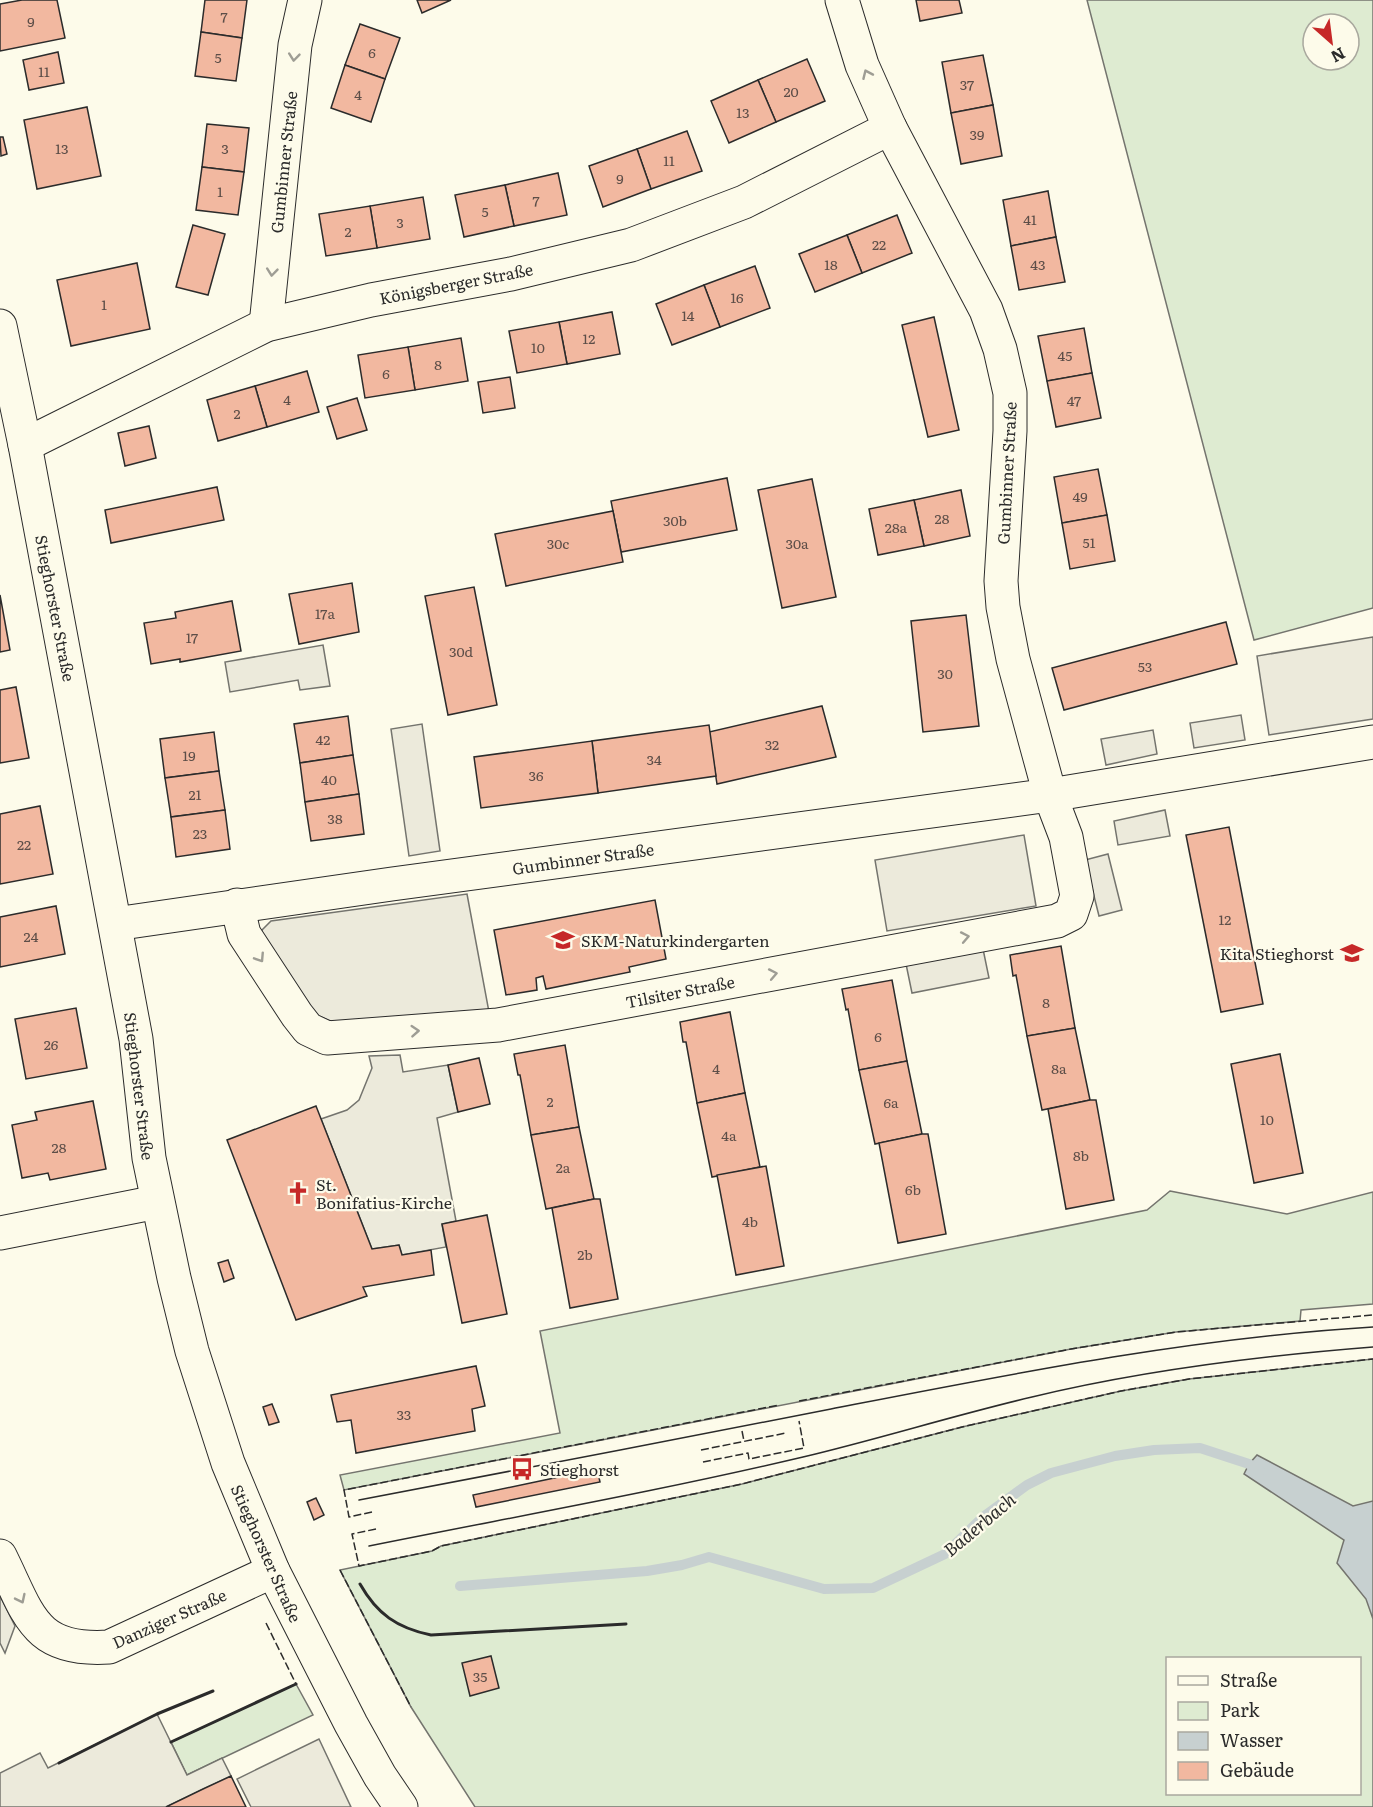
<svg xmlns="http://www.w3.org/2000/svg" width="1373" height="1807" font-family="Literata,serif">
  <style>
    .green { fill: #deebd1; stroke: #74746e; stroke-width: 1.5; fill-rule: evenodd }
    .parking { fill: #eceadb; stroke: #74746e; stroke-width: 1.5 }
    .water { fill: #c7d0d0; stroke: #74746e; stroke-width: 1.5 }
    .lines { fill: none; stroke-linecap: round; stroke-linejoin: round }
    .stream { stroke: #c7d0d0; stroke-width: 10 }
    .building { fill: #f2b8a0; stroke: #2b2b2b; stroke-width: 1.5 }
    .minor-casing { stroke: #2b2b2b; stroke-width: 35 }
    .minor { stroke: #fdfbea; stroke-width: 33 }
    .tram { stroke: #2b2b2b; stroke-width: 1.5 }
    .fence { stroke: #2b2b2b; stroke-width: 1.5; stroke-dasharray: 8 3; stroke-linecap: butt }
    .wall { stroke: #2b2b2b; stroke-width: 3 }
    .oneway { stroke: #9e9d94 }
    .labels { text-anchor: middle; dominant-baseline: central; stroke-width: 4.5; stroke-linejoin: round; paint-order: stroke }
    .number-label { font-size: 14px; fill: #5d4e48 }
    .street-label { font-size: 16px; fill: #2b2b2b; stroke: #fdfbea }
    .poi-label { font-size: 16px; fill: #2b2b2b; stroke: #fdfbea; text-anchor: start }
    .water-label { font-size: 18px; font-style: italic; fill: #2b2b2b; stroke: #fdfbea }
  </style>
  <rect width="100%" height="100%" fill="#fdfbea"/>
  <g class="green">
    <path d="M1087 0H1373V608L1254 640ZM1313 24H1349V60H1313Z"/>
    <polygon points="1170,1191 1287,1214 1373,1192 1373,1304 1301,1310 1300,1321 1176,1332 1071,1349 344,1490 340,1475 560,1433 540,1331 1147,1210"/>
    <path d="M1373 1359V1807H475L411 1707 340 1570 432 1551 441 1546 742 1484 962 1427 1121 1391 1189 1379ZM1168 1658H1360V1794H1168Z"/>
    <polygon points="296,1684 313,1715 187,1775 171,1742"/>
  </g>
  <g class="parking">
    <polygon points="1373,637 1373,719 1269,735 1257,656"/>
    <polygon points="323,645 330,686 300,690 298,680 230,692 225,662"/>
    <polygon points="1241,715 1245,740 1194,748 1190,723"/>
    <polygon points="422,724 440,851 409,856 391,729"/>
    <polygon points="1153,730 1157,754 1106,765 1101,739"/>
    <polygon points="1165,810 1170,836 1118,845 1114,821"/>
    <polygon points="1024,835 1036,906 887,931 875,860"/>
    <polygon points="1108,854 1122,910 1099,916 1085,860"/>
    <polygon points="467,894 489,1012 333,1022 314,1014 263,941 262,930 271,921"/>
    <polygon points="983,949 989,978 912,993 906,964"/>
    <polygon points="400,1055 403,1072 448,1065 458,1112 437,1118 456,1221 442,1224 446,1247 402,1255 399,1245 372,1249 321,1119 347,1110 359,1100 372,1068 369,1056"/>
    <polygon points="0,1596 15,1626 5,1653 0,1643"/>
    <polygon points="157,1714 187,1775 222,1758 231,1776 166,1807 0,1807 0,1773 40,1753 48,1768"/>
    <polygon points="319,1739 351,1807 251,1807 237,1779"/>
  </g>
  <polygon class="water" points="1257,1455 1353,1506 1373,1501 1373,1619 1366,1599 1337,1563 1344,1540 1244,1474 1249,1464"/>
  <g class="lines">
    <polyline class="stream" points="460,1586 647,1571 682,1565 709,1557 824,1589 873,1588 945,1554 983,1517 1027,1485 1051,1473 1115,1456 1154,1450 1200,1448 1249,1464 1260,1471"/>
  </g>
  <g class="building">
    <polygon points="22,0 57,0 65,38 0,51 0,4"/>
    <polygon points="205,0 247,0 242,38 201,32"/>
    <polygon points="417,0 451,0 422,13"/>
    <polygon points="916,0 959,0 962,13 920,21"/>
    <polygon points="360,24 400,38 385,79 345,65"/>
    <polygon points="201,32 242,38 236,81 195,76"/>
    <polygon points="58,52 64,83 29,90 23,60"/>
    <polygon points="983,55 993,105 951,113 942,62"/>
    <polygon points="807,59 825,101 776,122 758,80"/>
    <polygon points="345,65 385,79 371,122 331,108"/>
    <polygon points="758,80 776,122 729,143 711,101"/>
    <polygon points="993,105 1002,156 961,164 951,113"/>
    <polygon points="87,107 101,176 37,189 24,120"/>
    <polygon points="207,124 249,128 244,172 202,167"/>
    <polygon points="687,131 702,171 651,189 637,149"/>
    <polygon points="0,137 3,137 7,154 1,156"/>
    <polygon points="637,149 651,189 603,207 589,166"/>
    <polygon points="202,167 244,172 238,215 196,210"/>
    <polygon points="558,173 567,215 514,226 505,185"/>
    <polygon points="505,185 514,226 464,237 455,195"/>
    <polygon points="1048,191 1056,237 1011,246 1003,200"/>
    <polygon points="423,197 430,239 377,248 370,206"/>
    <polygon points="370,206 377,248 326,256 319,214"/>
    <polygon points="897,215 912,253 862,273 847,235"/>
    <polygon points="193,225 225,234 208,295 176,287"/>
    <polygon points="847,235 862,273 815,292 799,254"/>
    <polygon points="1056,237 1065,282 1019,290 1011,246"/>
    <polygon points="137,263 150,329 71,346 57,280"/>
    <polygon points="755,266 770,308 720,327 704,285"/>
    <polygon points="704,285 720,327 672,345 656,304"/>
    <polygon points="612,312 620,354 567,364 559,322"/>
    <polygon points="934,317 959,430 928,437 902,325"/>
    <polygon points="559,322 567,364 517,373 509,331"/>
    <polygon points="1084,328 1092,373 1047,381 1038,336"/>
    <polygon points="461,338 468,381 415,390 408,347"/>
    <polygon points="408,347 415,390 365,398 358,355"/>
    <polygon points="307,371 319,412 267,427 255,386"/>
    <polygon points="1092,373 1101,418 1056,427 1047,381"/>
    <polygon points="510,377 515,408 483,413 478,382"/>
    <polygon points="255,386 267,427 218,441 207,400"/>
    <polygon points="357,398 367,430 337,439 327,407"/>
    <polygon points="149,426 156,458 125,466 118,433"/>
    <polygon points="1098,469 1107,515 1062,523 1054,477"/>
    <polygon points="727,478 737,530 621,552 611,501"/>
    <polygon points="812,479 836,597 782,608 758,490"/>
    <polygon points="217,487 224,520 111,543 105,510"/>
    <polygon points="961,490 970,536 924,546 914,500"/>
    <polygon points="914,500 924,546 878,555 869,509"/>
    <polygon points="613,511 623,562 506,586 495,534"/>
    <polygon points="1107,515 1115,561 1070,569 1062,523"/>
    <polygon points="352,583 359,632 299,644 289,594"/>
    <polygon points="474,587 497,705 448,715 425,596"/>
    <polygon points="0,595 10,650 0,652"/>
    <polygon points="232,601 241,651 180,662 180,659 151,664 144,623 176,618 175,612"/>
    <polygon points="966,615 979,726 923,732 911,621"/>
    <polygon points="1226,622 1237,664 1064,710 1052,668"/>
    <polygon points="16,687 29,758 0,763 0,690"/>
    <polygon points="822,706 836,757 717,784 709,732"/>
    <polygon points="348,716 353,755 300,763 294,724"/>
    <polygon points="709,725 716,776 598,793 592,741"/>
    <polygon points="214,732 219,771 165,778 160,739"/>
    <polygon points="592,741 598,793 481,808 474,757"/>
    <polygon points="353,755 359,794 305,802 300,763"/>
    <polygon points="219,771 225,810 171,817 165,778"/>
    <polygon points="359,794 364,834 311,841 305,802"/>
    <polygon points="40,806 53,874 0,884 0,814"/>
    <polygon points="225,810 230,849 176,857 171,817"/>
    <polygon points="1229,827 1263,1004 1221,1012 1186,835"/>
    <polygon points="655,900 666,959 629,967 630,972 546,989 543,976 536,978 537,990 506,995 494,930"/>
    <polygon points="56,906 65,954 0,967 0,917"/>
    <polygon points="1061,946 1075,1028 1027,1036 1016,975 1013,976 1010,955"/>
    <polygon points="892,980 907,1061 859,1070 848,1009 846,1010 842,989"/>
    <polygon points="76,1008 87,1068 26,1079 15,1019"/>
    <polygon points="730,1012 745,1093 697,1103 686,1042 683,1042 680,1022"/>
    <polygon points="1075,1028 1090,1100 1042,1110 1027,1036"/>
    <polygon points="565,1045 579,1127 531,1135 520,1075 518,1075 514,1054"/>
    <polygon points="1280,1054 1303,1173 1254,1183 1231,1064"/>
    <polygon points="479,1058 490,1104 458,1112 448,1065"/>
    <polygon points="907,1061 922,1134 875,1144 859,1070"/>
    <polygon points="745,1093 760,1167 712,1177 697,1103"/>
    <polygon points="1090,1100 1096,1100 1114,1200 1066,1209 1048,1109"/>
    <polygon points="93,1101 106,1169 50,1180 48,1173 22,1178 12,1125 37,1120 35,1112"/>
    <polygon points="316,1106 372,1249 399,1245 402,1255 431,1250 434,1275 363,1287 367,1296 296,1320 227,1140"/>
    <polygon points="579,1127 594,1199 546,1209 531,1135"/>
    <polygon points="922,1134 928,1134 946,1234 898,1243 879,1143"/>
    <polygon points="766,1166 784,1266 736,1275 717,1175"/>
    <polygon points="594,1199 600,1199 618,1299 570,1308 552,1208"/>
    <polygon points="487,1215 507,1314 462,1323 442,1224"/>
    <polygon points="228,1260 234,1278 224,1282 218,1263"/>
    <polygon points="476,1366 485,1406 472,1409 475,1431 356,1453 351,1420 337,1422 331,1395"/>
    <polygon points="272,1404 279,1422 269,1425 263,1407"/>
    <polygon points="597,1469 600,1482 476,1507 473,1495"/>
    <polygon points="316,1498 324,1515 314,1520 307,1502"/>
    <polygon points="491,1656 499,1688 470,1696 462,1663"/>
    <polygon points="231,1776 246,1807 166,1807 203,1789"/>
  </g>
  <g class="lines">
    <g class="minor-casing">
      <g id="minor">
        <polyline points="266,325 295,45 305,0"/>
        <polyline points="0,326 25,445 136,1039 149,1158 174,1278 192,1351 228,1463 273,1571 351,1724 380,1776 401,1807"/>
        <polyline points="25,445 266,325 371,300 511,274 631,245 744,202 890,128"/>
        <polyline points="237,905 244,934 297,1015 308,1029 327,1038 498,1025 1057,921 1071,914 1077,896 1066,837 1050,795 1013,659 1003,607 1001,581 1010,431 1010,393 1000,349 986,310 890,128 862,65 842,0"/>
        <polyline points="115,924 392,884 1050,795 1373,742"/>
        <polyline points="0,1233 157,1202"/>
        <path d="M0 1556C29 1614 33 1652 109 1647L273 1571"/>
      </g>
    </g>
    <use href="#minor" class="minor"/>
    <g class="tram">
      <path d="M359 1500C516 1470 674 1440 831 1409 1011 1374 1190 1338 1373 1327"/>
      <path d="M369 1546C513 1517 659 1491 803 1457 879 1439 955 1415 1032 1397 1144 1370 1258 1356 1373 1347"/>
    </g>
    <g class="fence">
      <polyline points="799,1401 1071,1349 1176,1332 1373,1315"/>
      <polyline points="742,1431 744,1441"/>
      <polyline points="701,1450 786,1433"/>
      <polyline points="703,1462 748,1453 749,1459 804,1448 799,1421"/>
      <polyline points="372,1512 349,1517 344,1490 779,1405"/>
      <polyline points="376,1529 352,1534 359,1566 432,1551 441,1546 742,1484 962,1427 1121,1391 1189,1379 1373,1359"/>
      <polyline points="340,1570 411,1707"/>
      <polyline points="266,1623 296,1684"/>
    </g>
    <g class="wall">
      <path d="M360 1584C377 1614 397 1628 431 1635L626 1624"/>
      <polyline points="171,1742 296,1684"/>
      <polyline points="59,1763 157,1714 213,1691"/>
    </g>
  </g>
  <defs><path id="oneway-chevron" d="M-2-3.5L2.5 0L-2 3.5" fill="none" stroke-width="1.6" stroke-linecap="round" stroke-linejoin="round" transform="scale(1.5)"/></defs>
  <g class="oneway">
    <use href="#oneway-chevron" transform="translate(294 57) rotate(96)"/>
    <use href="#oneway-chevron" transform="translate(867 74) rotate(-114)"/>
    <use href="#oneway-chevron" transform="translate(272 272) rotate(96)"/>
    <use href="#oneway-chevron" transform="translate(965 937) rotate(-11)"/>
    <use href="#oneway-chevron" transform="translate(260 958) rotate(57)"/>
    <use href="#oneway-chevron" transform="translate(773 974) rotate(-11)"/>
    <use href="#oneway-chevron" transform="translate(415 1031) rotate(-4)"/>
    <use href="#oneway-chevron" transform="translate(21 1599) rotate(64)"/>
  </g>
  <defs>
    <g id="school-bare" transform="scale(1.8)"><path d="M0-5L7-2L0 1L-7-2ZM-4 1L0 2.5L4 1V4Q0 6-4 4Z" fill="#c62828" stroke="#fdfbea" stroke-width="2.5" paint-order="stroke"/></g>
    <g id="church-bare" transform="scale(1.8)"><path d="M-1.2-6h2.4v3.5h3.3v2.4h-3.3V6h-2.4V-.1h-3.3v-2.4h3.3Z" fill="#c62828" stroke="#fdfbea" stroke-width="2.5" paint-order="stroke"/></g>
    <g id="bus-bare" transform="scale(1.8)"><path d="M-5-6H5V4H4V6H2V4H-2V6H-4V4H-5ZM-3.5-4V0h7V-4ZM-3.5 1.2v1.5H-2V1.2ZM2 1.2v1.5H3.5V1.2Z" fill="#c62828" stroke="#fdfbea" stroke-width="2.5" paint-order="stroke"/></g>
  </defs>
  <g fill-rule="evenodd">
    <use href="#school-bare" x="563" y="940"/>
    <use href="#school-bare" x="1352" y="953"/>
    <use href="#church-bare" x="298" y="1193"/>
    <use href="#bus-bare" x="522" y="1469"/>
  </g>
  <g class="labels">
    <g class="number-label">
      <text x="224" y="16">7</text>
      <text x="31" y="21">9</text>
      <text x="372" y="52">6</text>
      <text x="218" y="57">5</text>
      <text x="44" y="71">11</text>
      <text x="967" y="84">37</text>
      <text x="791" y="91">20</text>
      <text x="358" y="94">4</text>
      <text x="743" y="112">13</text>
      <text x="977" y="134">39</text>
      <text x="62" y="148">13</text>
      <text x="225" y="148">3</text>
      <text x="669" y="160">11</text>
      <text x="620" y="178">9</text>
      <text x="220" y="191">1</text>
      <text x="536" y="200">7</text>
      <text x="485" y="211">5</text>
      <text x="1030" y="219">41</text>
      <text x="400" y="222">3</text>
      <text x="348" y="231">2</text>
      <text x="879" y="244">22</text>
      <text x="831" y="264">18</text>
      <text x="1038" y="264">43</text>
      <text x="737" y="297">16</text>
      <text x="104" y="304">1</text>
      <text x="688" y="315">14</text>
      <text x="589" y="338">12</text>
      <text x="538" y="347">10</text>
      <text x="1065" y="355">45</text>
      <text x="438" y="364">8</text>
      <text x="386" y="373">6</text>
      <text x="287" y="399">4</text>
      <text x="1074" y="400">47</text>
      <text x="237" y="413">2</text>
      <text x="1080" y="496">49</text>
      <text x="942" y="518">28</text>
      <text x="675" y="520">30b</text>
      <text x="896" y="527">28a</text>
      <text x="1089" y="542">51</text>
      <text x="558" y="543">30c</text>
      <text x="797" y="543">30a</text>
      <text x="325" y="613">17a</text>
      <text x="192" y="637">17</text>
      <text x="461" y="651">30d</text>
      <text x="1145" y="666">53</text>
      <text x="945" y="673">30</text>
      <text x="323" y="739">42</text>
      <text x="772" y="744">32</text>
      <text x="189" y="755">19</text>
      <text x="654" y="759">34</text>
      <text x="536" y="775">36</text>
      <text x="329" y="779">40</text>
      <text x="195" y="794">21</text>
      <text x="335" y="818">38</text>
      <text x="200" y="833">23</text>
      <text x="24" y="844">22</text>
      <text x="1225" y="919">12</text>
      <text x="31" y="936">24</text>
      <text x="1046" y="1002">8</text>
      <text x="878" y="1036">6</text>
      <text x="51" y="1044">26</text>
      <text x="716" y="1068">4</text>
      <text x="1059" y="1068">8a</text>
      <text x="550" y="1101">2</text>
      <text x="891" y="1102">6a</text>
      <text x="1267" y="1119">10</text>
      <text x="729" y="1135">4a</text>
      <text x="59" y="1147">28</text>
      <text x="1081" y="1155">8b</text>
      <text x="563" y="1167">2a</text>
      <text x="913" y="1189">6b</text>
      <text x="750" y="1221">4b</text>
      <text x="585" y="1254">2b</text>
      <text x="404" y="1414">33</text>
      <text x="480" y="1676">35</text>
    </g>
    <g class="street-label">
      <text transform="translate(283 162) rotate(-84)">Gumbinner Straße</text>
      <text transform="translate(456 283) rotate(-11)">Königsberger Straße</text>
      <text transform="translate(1006 473) rotate(-87)">Gumbinner Straße</text>
      <text transform="translate(56 608) rotate(79)">Stieghorster Straße</text>
      <text transform="translate(583 858) rotate(-8)">Gumbinner Straße</text>
      <text transform="translate(680 991) rotate(-11)">Tilsiter Straße</text>
      <text transform="translate(140 1086) rotate(83)">Stieghorster Straße</text>
      <text transform="translate(267 1553) rotate(66)">Stieghorster Straße</text>
      <text transform="translate(169 1618) rotate(-24)">Danziger Straße</text>
    </g>
    <g class="poi-label">
      <text x="581" y="940">SKM-Naturkindergarten</text>
      <text x="1334" y="953" text-anchor="end">Kita Stieghorst</text>
      <text x="316" y="1184">St.<tspan x="316" dy="18">Bonifatius-Kirche</tspan></text>
      <text x="540" y="1469">Stieghorst</text>
    </g>
    <g class="water-label">
      <text transform="translate(979 1524) rotate(-40)">Baderbach</text>
    </g>
  </g>
  <rect x="1166" y="1657" width="195" height="138" fill="#fdfbea" stroke="#a9a89e" stroke-width="1.5"/>
  <rect x="1178" y="1676" width="30" height="9" fill="#fdfbea" stroke="#a9a89e" stroke-width="1.5"/>
  <text x="1220" y="1687" font-size="18" fill="#2b2b2b">Straße</text>
  <rect x="1178" y="1702" width="30" height="18" fill="#deebd1" stroke="#a9a89e" stroke-width="1.5"/>
  <text x="1220" y="1717" font-size="18" fill="#2b2b2b">Park</text>
  <rect x="1178" y="1732" width="30" height="18" fill="#c7d0d0" stroke="#a9a89e" stroke-width="1.5"/>
  <text x="1220" y="1747" font-size="18" fill="#2b2b2b">Wasser</text>
  <rect x="1178" y="1762" width="30" height="18" fill="#f2b8a0" stroke="#a9a89e" stroke-width="1.5"/>
  <text x="1220" y="1777" font-size="18" fill="#2b2b2b">Gebäude</text>
  <g transform="translate(1331 42) rotate(152)"><circle r="28" fill="#fdfbea" stroke="#a9a89e" stroke-width="1.5"/>
  <path d="M0-4.5L10 22L0 15L-10 22Z" fill="#c62828"/>
  <text y="-9" font-size="16" font-weight="bold" text-anchor="middle" fill="#2b2b2b">N</text>
  </g>
</svg>
